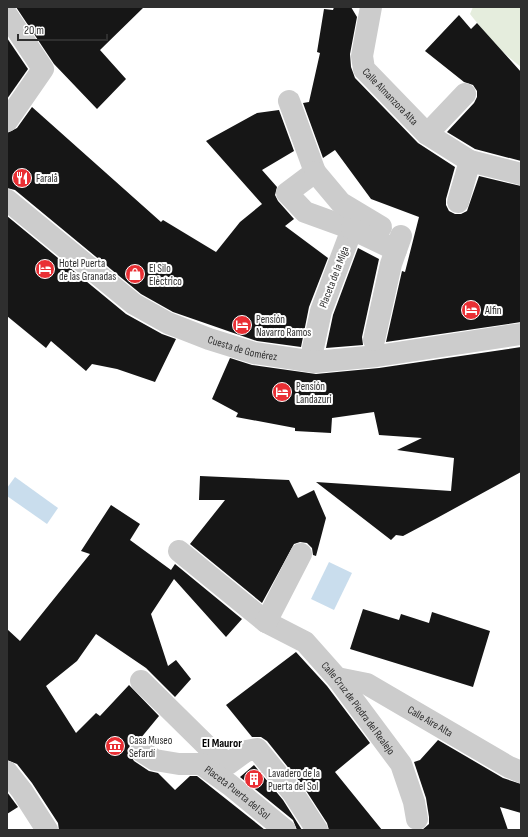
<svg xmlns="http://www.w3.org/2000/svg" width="528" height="837" font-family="'Sofia Sans Condensed',sans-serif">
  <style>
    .green { fill: #e5eddd }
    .water { fill: #c9dded }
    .building { fill: #161616 }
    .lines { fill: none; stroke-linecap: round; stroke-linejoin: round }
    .minor { stroke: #ccc; stroke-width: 22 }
    .labels { text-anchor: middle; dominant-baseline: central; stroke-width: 4; stroke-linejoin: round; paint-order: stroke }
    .street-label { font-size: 11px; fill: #2f2f2f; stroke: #fff }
    .poi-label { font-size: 11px; fill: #2f2f2f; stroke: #fff; text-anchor: start }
    .neighbourhood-label { font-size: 12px; font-weight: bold; fill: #000; stroke: #fff }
  </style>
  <rect width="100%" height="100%" fill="#fff"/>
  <path class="green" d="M473 7H521V67C501 52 485 33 470 14Z"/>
  <g class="water">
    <polygon points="15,477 58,508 47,524 7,496 7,488"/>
    <polygon points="329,562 352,573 334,610 311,599"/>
  </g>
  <g class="building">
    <polygon points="16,7 144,7 100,50 126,79 97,109 54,64"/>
    <polygon points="334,7 351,7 357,17 350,54 351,67 355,78 418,143 455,167 446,199 446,205 449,211 455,214 461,214 467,211 479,176 521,186 521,322 386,342 402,271 405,272 419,217 371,199 335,150 323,158 303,103 309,102 320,53 317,52 324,9 333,10"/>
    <polygon points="459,15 471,29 477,23 521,72 521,161 475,149 447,132 474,103 477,97 477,91 473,85 464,82 425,51"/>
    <polygon points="7,38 28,69 7,99"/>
    <polygon points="32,107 161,222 163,220 216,252 240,222 262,204 206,141 257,113 279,110 294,151 262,170 277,187 275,195 278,201 294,219 285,226 328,258 309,307 301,347 257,341 173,312 141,294 15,190 7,188 7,133 17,128"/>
    <polygon points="7,216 126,314 162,334 176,339 155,382 117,369 92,364 86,371 51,341 46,348 7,316"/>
    <polygon points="358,248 379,259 362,337 363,345 326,348 333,315"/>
    <polygon points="521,347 521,472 437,518 403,536 396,535 391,540 316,482 451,491 454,458 397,450 422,438 379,435 374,412 332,418 331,433 295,431 295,428 236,417 238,413 212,399 230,358 252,365 316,374 379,368"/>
    <polygon points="200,476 289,480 298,498 314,490 326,518 316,556 313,555 312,548 307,543 300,542 294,544 262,603 190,544 225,500 199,500"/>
    <polygon points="111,505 140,524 130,540 171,570 175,564 242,619 226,637 174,579 151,614 168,666 176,660 191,679 175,697 146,668 96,634 77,661 46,686 76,733 96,713 100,716 129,685 159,716 140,739 135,740 130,745 128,752 134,761 149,771 158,773 175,790 190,776 197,776 265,830 59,830 58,823 32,783 17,764 7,760 7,629 20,641 90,554 81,551"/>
    <polygon points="363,609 399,620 401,614 429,623 432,612 490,631 473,687 350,649"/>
    <polygon points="296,652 327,686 370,743 335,772 382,830 329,830 327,823 303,786 267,741 261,737 252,737 226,705"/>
    <polygon points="438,740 503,778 521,784 521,813 500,807 508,830 422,830 429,824 429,817 426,798 414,762 420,760"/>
    <polygon points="254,765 283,800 302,830 297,830 293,820 240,777"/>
    <polygon points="7,792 18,807 7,814"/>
  </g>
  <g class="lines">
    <g class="minor">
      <path id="s1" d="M371 7 362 56 364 69 427 134 470 161 521 174"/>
      <polyline points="7,15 43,69 7,121"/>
      <polyline points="289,101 315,172 287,193 305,212 352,229 321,311 313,348"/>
      <polyline points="427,134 465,94"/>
      <polyline points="315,172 341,203 381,227"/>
      <path id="s2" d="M7 200 134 304 168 323 209 339 254 353 315 362 377 356 521 334"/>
      <polyline points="458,202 470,161"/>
      <polyline points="352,229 396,250"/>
      <polyline points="374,340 391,264 401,236"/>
      <path id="s3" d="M179 551 266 622 305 642 337 678 401 764 414 802 417 819"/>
      <polyline points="266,622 301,554"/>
      <path id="s4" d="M337 678 367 684 509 767 521 772"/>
      <polyline points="141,681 211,750 228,764 246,751 257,749 293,793 317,830"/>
      <path id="s5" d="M141 751 155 760 179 764H201L230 785 285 830"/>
      <polyline points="7,772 22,791 47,830"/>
    </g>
  </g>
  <defs>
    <g id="restaurant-disc" transform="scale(1)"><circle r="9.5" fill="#e92f34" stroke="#fff"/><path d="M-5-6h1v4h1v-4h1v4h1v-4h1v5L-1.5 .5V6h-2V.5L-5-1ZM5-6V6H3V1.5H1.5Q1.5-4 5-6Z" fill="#fff"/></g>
    <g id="hotel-disc" transform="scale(1)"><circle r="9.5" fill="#e92f34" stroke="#fff"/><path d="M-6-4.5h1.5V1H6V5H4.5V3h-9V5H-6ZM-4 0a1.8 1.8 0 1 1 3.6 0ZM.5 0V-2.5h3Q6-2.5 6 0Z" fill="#fff"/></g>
    <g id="shop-disc" transform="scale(1)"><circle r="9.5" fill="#e92f34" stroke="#fff"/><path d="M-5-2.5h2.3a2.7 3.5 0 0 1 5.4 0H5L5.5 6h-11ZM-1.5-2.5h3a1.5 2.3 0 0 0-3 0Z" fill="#fff"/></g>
    <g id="museum-disc" transform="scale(1)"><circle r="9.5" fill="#e92f34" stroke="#fff"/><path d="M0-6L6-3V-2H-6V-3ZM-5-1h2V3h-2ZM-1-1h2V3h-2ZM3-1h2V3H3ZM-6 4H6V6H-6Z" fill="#fff"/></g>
    <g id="building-disc" transform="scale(1)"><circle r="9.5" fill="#e92f34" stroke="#fff"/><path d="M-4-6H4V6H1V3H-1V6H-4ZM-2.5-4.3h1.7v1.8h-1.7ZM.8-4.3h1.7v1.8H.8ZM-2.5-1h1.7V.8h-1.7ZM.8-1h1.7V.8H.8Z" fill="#fff"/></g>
  </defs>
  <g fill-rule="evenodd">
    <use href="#restaurant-disc" x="22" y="178"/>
    <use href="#hotel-disc" x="45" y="269"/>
    <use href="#shop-disc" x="135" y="274"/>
    <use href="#hotel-disc" x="471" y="310"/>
    <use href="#hotel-disc" x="242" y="325"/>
    <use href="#hotel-disc" x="282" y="392"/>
    <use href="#museum-disc" x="115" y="746"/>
    <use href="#building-disc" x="254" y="779"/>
  </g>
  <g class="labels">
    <g class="street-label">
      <text stroke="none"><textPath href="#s1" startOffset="101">Calle Almanzora Alta</textPath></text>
      <text transform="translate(334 277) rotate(-69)">Placeta de la Miga</text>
      <text stroke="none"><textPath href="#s2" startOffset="282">Cuesta de Gomérez</textPath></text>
      <text stroke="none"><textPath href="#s3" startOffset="241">Calle Cruz de Piedra del Realejo</textPath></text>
      <text stroke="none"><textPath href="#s4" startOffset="104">Calle Aire Alta</textPath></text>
      <text stroke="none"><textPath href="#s5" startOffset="109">Placeta Puerta del Sol</textPath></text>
    </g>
    <g class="poi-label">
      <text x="36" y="178">Faralā</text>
      <text x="59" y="263">Hotel Puerta<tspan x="59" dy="13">de las Granadas</tspan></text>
      <text x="149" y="268">El Silo<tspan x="149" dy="13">Eléctrico</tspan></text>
      <text x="485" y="310">Alfin</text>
      <text x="256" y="319">Pensión<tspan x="256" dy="13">Navarro Ramos</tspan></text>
      <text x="296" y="386">Pensión<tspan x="296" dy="13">Landazuri</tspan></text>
      <text x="129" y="740">Casa Museo<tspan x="129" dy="13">Sefardí</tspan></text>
      <text x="268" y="773">Lavadero de la<tspan x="268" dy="13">Puerta del Sol</tspan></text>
    </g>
    <g class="neighbourhood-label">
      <text x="222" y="743">El Mauror</text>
    </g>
  </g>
  <rect width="528" height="837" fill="none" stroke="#2f2f2f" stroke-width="16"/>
  <path d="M18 34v6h89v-6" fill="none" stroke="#2f2f2f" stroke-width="2"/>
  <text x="24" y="34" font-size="12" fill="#2f2f2f" stroke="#ffffff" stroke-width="3" paint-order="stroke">20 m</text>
</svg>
